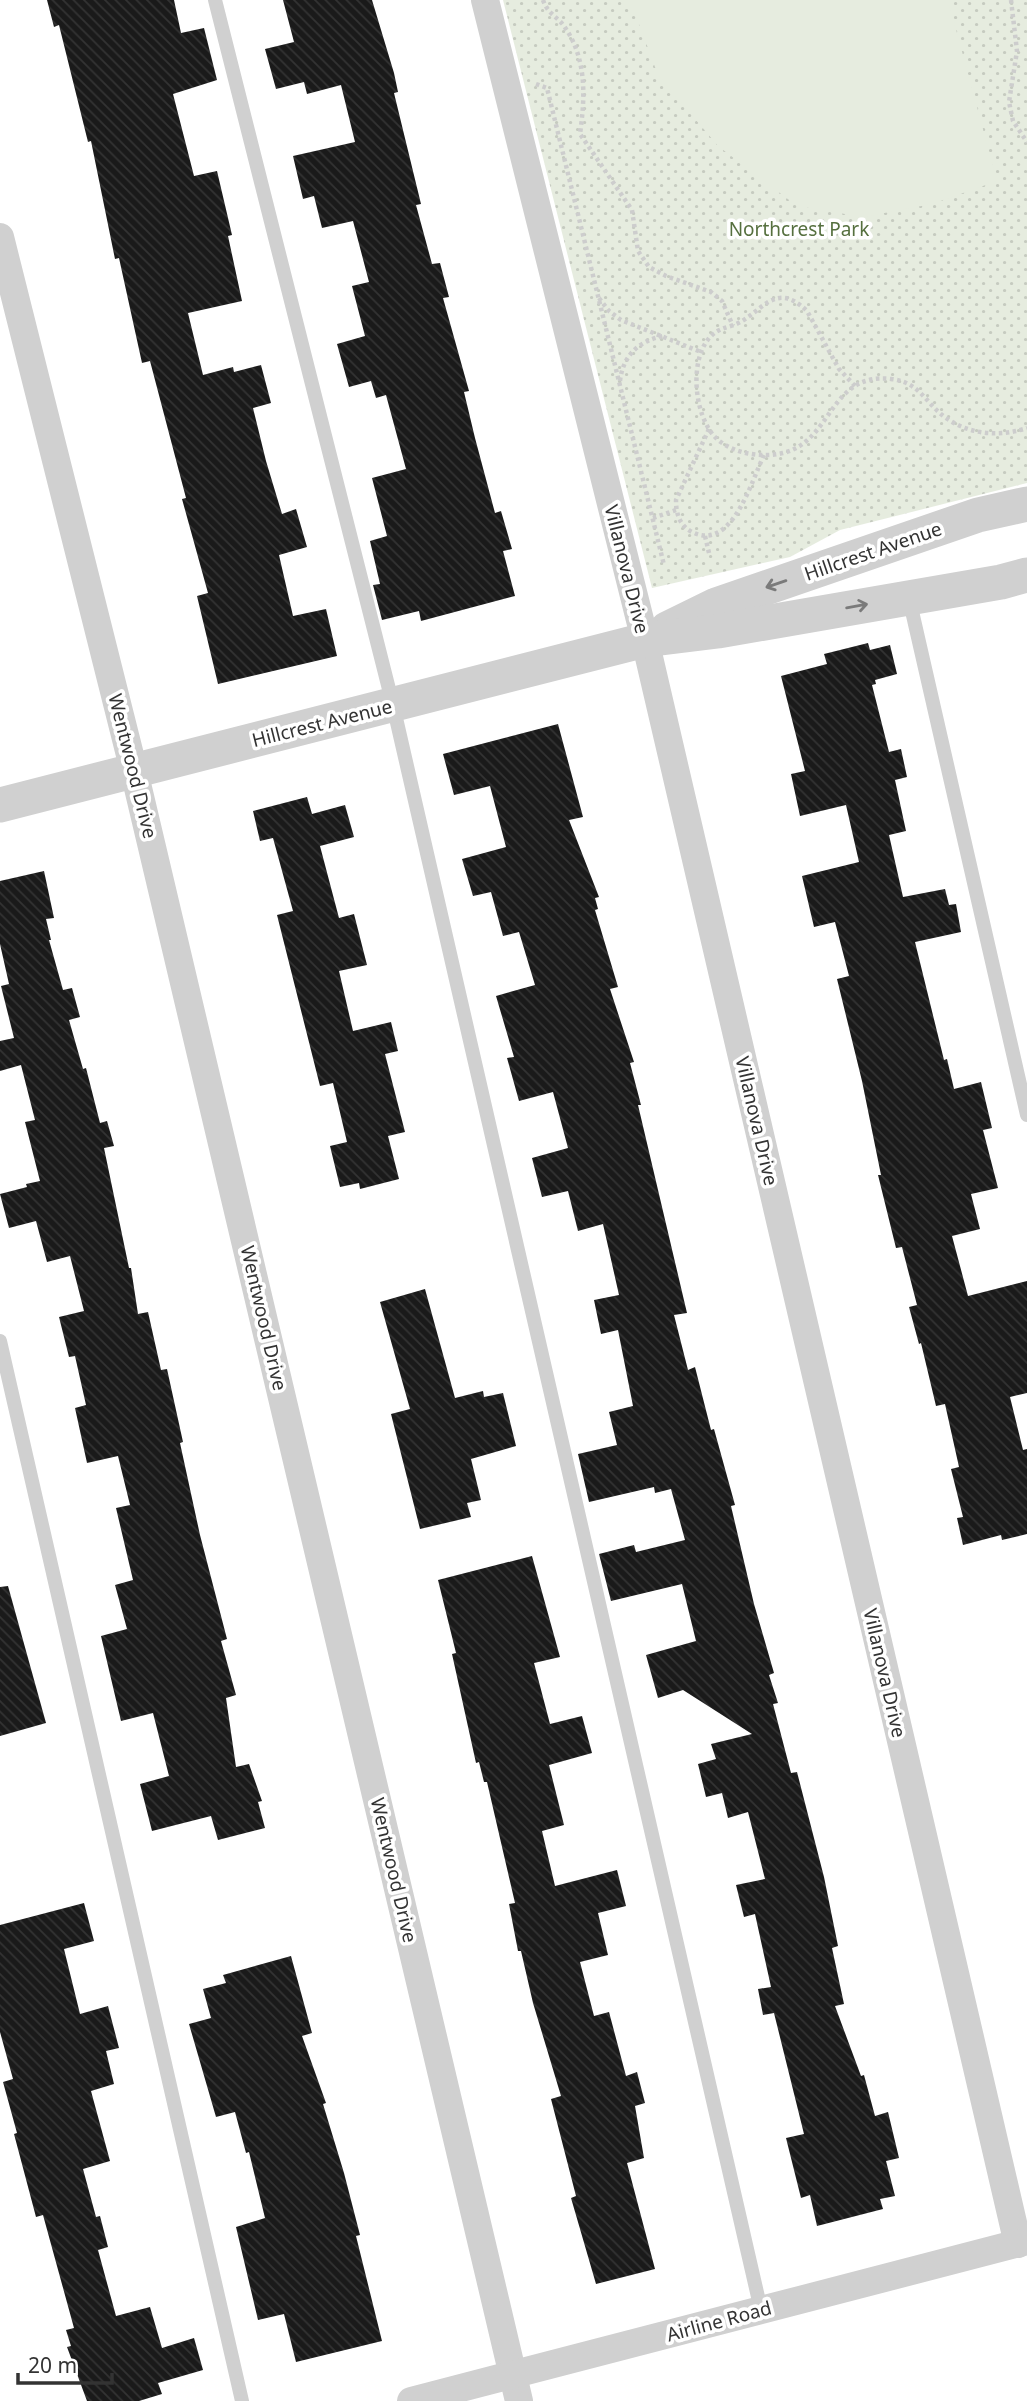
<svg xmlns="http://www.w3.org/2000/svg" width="1027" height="2401" font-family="'Noto Sans',sans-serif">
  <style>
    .park { fill: url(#park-dots) }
    .garden { fill: #e6ecdf }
    .building { fill: url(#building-back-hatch) }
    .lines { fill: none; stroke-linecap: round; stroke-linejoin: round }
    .path { stroke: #cdcdcd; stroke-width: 4.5; stroke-dasharray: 3.5 3.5; stroke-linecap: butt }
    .service { stroke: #d0d0d0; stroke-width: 14 }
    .minor { stroke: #d0d0d0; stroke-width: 28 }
    .tertiary { stroke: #d0d0d0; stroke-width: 35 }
    .oneway { stroke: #7a7a7a }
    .labels { text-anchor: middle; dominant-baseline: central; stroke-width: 7; stroke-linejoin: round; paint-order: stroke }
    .park-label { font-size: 19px; fill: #56703f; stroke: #fff }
    .street-label { font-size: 19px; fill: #333; stroke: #fff }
  </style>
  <defs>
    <pattern id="park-dots" width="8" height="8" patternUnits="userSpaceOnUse" patternTransform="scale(1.75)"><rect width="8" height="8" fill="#e6ecdf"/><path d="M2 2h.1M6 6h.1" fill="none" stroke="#c6cbc0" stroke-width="1.8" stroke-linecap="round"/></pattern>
    <pattern id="building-back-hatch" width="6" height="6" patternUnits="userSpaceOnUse" patternTransform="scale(1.75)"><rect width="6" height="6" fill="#1a1a1a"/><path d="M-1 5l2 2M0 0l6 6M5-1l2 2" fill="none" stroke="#333"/></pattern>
  </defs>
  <rect width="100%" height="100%" fill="#fff"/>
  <polygon class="park" points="503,0 1027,0 1027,483 840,530 790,557 652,588"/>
  <polygon class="garden" points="630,0 948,0 997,181 932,204 863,217 797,206 718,146 658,75"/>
  <g class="building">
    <polygon points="47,0 174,0 181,33 204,28 217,80 173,94 194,176 217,171 232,235 228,236 242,301 188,313 203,375 233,367 234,372 261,365 271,403 253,408 266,461 282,514 296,509 307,547 279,555 293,616 326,609 337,656 218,684 197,596 208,593 182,499 186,498 150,361 142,363 119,258 115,259 91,141 88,142 59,25 54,27"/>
    <polygon points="283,0 372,0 394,73 398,92 394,93 421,204 416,205 432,264 440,263 449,297 443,298 469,391 464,392 475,438 495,513 501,511 512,549 503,551 515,596 421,621 419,611 382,620 373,585 380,584 370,541 387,536 372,478 406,469 386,395 376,398 371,381 349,387 337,344 365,336 352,286 369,282 353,221 322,228 314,196 303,199 293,156 355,142 341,85 307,94 304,82 276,89 265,49 294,42"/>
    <polygon points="868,643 870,650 890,645 897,674 875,680 876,684 872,685 889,752 901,749 907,777 895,780 906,831 889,835 903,897 945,889 949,905 956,904 961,932 915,942 944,1060 947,1059 954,1089 981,1082 992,1128 983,1130 998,1188 971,1194 980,1229 952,1236 968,1296 1027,1281 1027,1393 1010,1397 1023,1450 1027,1449 1027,1534 1002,1540 1001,1535 963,1545 957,1518 963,1517 951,1469 959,1467 945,1404 936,1406 921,1343 919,1344 909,1307 917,1305 902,1247 896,1248 878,1175 881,1175 862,1081 837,979 849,976 835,922 814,927 802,876 859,862 846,805 800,816 791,774 805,771 781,676 827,664 824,654"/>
    <polygon points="558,724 583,817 569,820 599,897 595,898 598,909 595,910 618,987 610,989 634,1062 630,1063 641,1105 638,1105 687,1313 674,1315 688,1370 695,1367 711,1430 714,1429 735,1505 731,1506 754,1604 774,1673 769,1675 778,1703 773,1704 791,1773 797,1772 824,1877 838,1946 832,1948 844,2004 835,2006 861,2076 864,2075 875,2116 888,2112 899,2158 886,2161 895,2196 880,2199 883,2209 817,2226 810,2195 801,2198 786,2138 804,2134 774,2013 763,2015 758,1989 771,1987 755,1914 744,1917 736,1885 765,1879 748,1812 728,1818 722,1793 706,1797 698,1764 716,1759 711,1744 752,1734 683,1690 658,1698 646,1655 696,1641 682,1584 611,1601 599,1554 634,1545 636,1552 685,1540 671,1489 655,1493 654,1487 589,1502 578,1454 617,1445 609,1412 633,1406 618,1330 601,1334 594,1300 619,1295 603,1224 578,1231 568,1191 542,1197 532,1158 568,1148 553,1092 519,1101 507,1058 514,1057 496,996 535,985 519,932 503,936 491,892 473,896 462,859 506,847 490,786 454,795 443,754"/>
    <polygon points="307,797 312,814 345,805 354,837 320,846 339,918 354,914 367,965 339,971 353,1031 391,1022 398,1051 385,1054 405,1132 388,1136 399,1179 360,1189 359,1183 340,1187 330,1146 347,1142 333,1083 320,1086 277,915 293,911 273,838 260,841 253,811"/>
    <polygon points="44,871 54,918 46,919 51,940 49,940 63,990 72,988 80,1017 69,1020 83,1069 86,1068 100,1123 107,1121 114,1146 104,1148 129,1268 131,1268 138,1314 148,1312 161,1370 167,1369 183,1442 180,1443 200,1535 227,1639 221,1641 236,1695 226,1698 236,1767 249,1764 262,1801 258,1802 265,1828 218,1840 211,1816 152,1831 140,1784 169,1776 153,1713 121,1721 101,1636 127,1629 115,1585 133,1580 116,1508 130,1505 118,1456 87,1463 75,1408 86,1405 75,1356 69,1357 59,1317 84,1311 70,1256 47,1262 36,1221 9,1228 0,1194 27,1187 26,1184 40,1181 25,1122 35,1120 21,1065 0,1071 0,1041 14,1038 1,986 9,984 0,944 0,881"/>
    <polygon points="425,1289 455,1398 483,1391 484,1397 503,1393 516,1446 471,1459 481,1500 467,1503 471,1517 420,1529 391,1414 410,1409 380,1302"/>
    <polygon points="532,1556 560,1657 534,1663 550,1724 582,1716 592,1753 549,1765 564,1825 542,1831 555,1886 617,1870 626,1906 598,1913 608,1955 580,1962 594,2016 609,2012 626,2076 637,2072 645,2103 635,2106 644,2158 627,2163 655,2269 596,2284 571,2198 576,2196 551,2099 561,2096 533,2003 521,1951 518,1951 509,1904 515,1903 487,1782 484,1782 479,1762 476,1763 452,1654 456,1653 438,1580"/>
    <polygon points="8,1586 46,1723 0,1736 0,1587"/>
    <polygon points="84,1903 94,1941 64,1949 80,2014 108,2006 119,2048 106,2051 114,2084 91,2091 110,2161 83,2169 96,2217 100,2216 108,2247 98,2250 116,2316 150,2307 162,2348 194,2338 203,2370 158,2383 162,2394 139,2401 87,2401 67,2347 71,2346 66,2330 74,2328 43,2215 36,2217 14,2134 17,2133 3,2082 13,2079 0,2032 0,1925"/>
    <polygon points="291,1956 312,2033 302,2036 326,2103 323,2104 344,2173 360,2235 356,2236 382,2341 296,2362 284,2314 258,2320 236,2227 265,2218 249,2152 246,2153 235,2112 216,2117 189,2024 211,2018 203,1989 226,1983 223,1975"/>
  </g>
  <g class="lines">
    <g class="path">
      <path d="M543 0C548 15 559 17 566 29 587 61 585 98 580 134L632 210 638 251 649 267 666 276 711 292 722 301 733 326"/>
      <polyline points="1011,0 1017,51 1009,102 1013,121 1027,142"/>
      <polyline points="536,84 547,88 664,565"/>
      <polyline points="599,298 609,311 621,320 701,352"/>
      <path d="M620 381C623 355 639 341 663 336"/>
      <path d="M855 386 839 369 807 311C774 279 762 314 734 325 725 328 718 329 711 336 688 359 694 418 717 439 734 454 762 458 783 453 833 441 829 372 891 379 920 382 926 404 946 418 970 435 1000 437 1027 428"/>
      <path d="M709 429 676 500C676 513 679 525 692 532 732 552 751 482 764 455"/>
      <polyline points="653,518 676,510"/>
      <polyline points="705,536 709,553"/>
    </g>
    <g class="service">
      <polyline points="215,0 393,705 761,2310"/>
      <polyline points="909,598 1027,1115"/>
      <polyline points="0,1341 242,2401"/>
    </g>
    <g class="minor">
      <polyline points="485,0 645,640 1018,2244"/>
      <polyline points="0,237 134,771 519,2401"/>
      <polyline points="411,2401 1027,2241"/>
    </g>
    <g class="tertiary">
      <polyline points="667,629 716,605 978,515 1027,504"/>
      <polyline points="0,805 645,640 718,631 1001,582 1027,575"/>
    </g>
  </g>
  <defs><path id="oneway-shaft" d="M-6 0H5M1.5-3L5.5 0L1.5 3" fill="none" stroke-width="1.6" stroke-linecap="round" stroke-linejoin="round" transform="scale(1.75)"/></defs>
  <g class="oneway">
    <use href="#oneway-shaft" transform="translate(776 584) rotate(161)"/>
    <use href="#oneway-shaft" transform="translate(857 606) rotate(-10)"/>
  </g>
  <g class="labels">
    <g class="park-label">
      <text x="799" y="229">Northcrest Park</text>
    </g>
    <g class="street-label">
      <text transform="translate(873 551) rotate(-19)">Hillcrest Avenue</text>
      <text transform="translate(627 569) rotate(76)">Villanova Drive</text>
      <text transform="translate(322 723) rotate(-14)">Hillcrest Avenue</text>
      <text transform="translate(133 766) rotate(76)">Wentwood Drive</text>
      <text transform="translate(757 1121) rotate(77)">Villanova Drive</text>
      <text transform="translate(264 1318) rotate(77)">Wentwood Drive</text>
      <text transform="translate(885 1673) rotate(77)">Villanova Drive</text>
      <text transform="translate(394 1870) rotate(77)">Wentwood Drive</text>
      <text transform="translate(719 2321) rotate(-15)">Airline Road</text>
    </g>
  </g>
  <path d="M18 2373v10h94v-10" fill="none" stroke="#333333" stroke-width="3.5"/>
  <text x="28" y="2373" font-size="21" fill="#333333" stroke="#ffffff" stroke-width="5" paint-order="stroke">20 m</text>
</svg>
